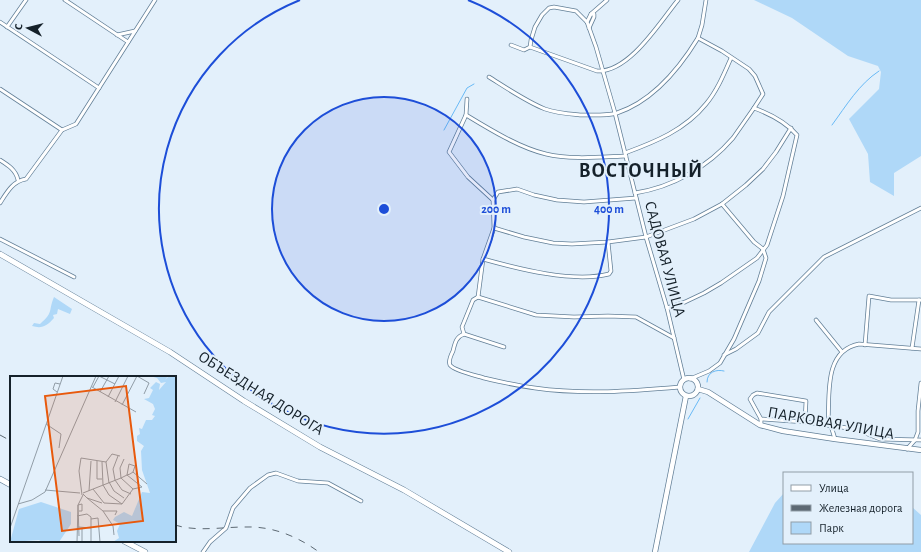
<svg xmlns="http://www.w3.org/2000/svg" width="921" height="552" font-family="'Alegreya Sans',sans-serif">
  <style>
    .green { fill: #afd8f8 }
    .lines { fill: none; stroke-linecap: round; stroke-linejoin: round }
    .stream { stroke: #69baf6; stroke-width: 1 }
    .street-casing { stroke: #627f97; stroke-width: 4.5 }
    .secondary-casing { stroke: #627f97; stroke-width: 6 }
    .primary-casing { stroke: #627f97; stroke-width: 6 }
    .street { stroke: #fff; stroke-width: 3 }
    .secondary { stroke: #fff; stroke-width: 4.5 }
    .primary { stroke: #fff; stroke-width: 5 }
    .rail { stroke: #5d6973; stroke-width: 1; stroke-dasharray: 7 7; stroke-linecap: butt }
    .ring { fill: none; stroke: #1d4ed8; stroke-width: 2 }
    .labels { text-anchor: middle; dominant-baseline: central; stroke-width: 4; stroke-linejoin: round; paint-order: stroke }
    .street-label { font-size: 16px; fill: #15212a; stroke: #e3f0fb }
    .district-label { font-size: 20px; font-weight: bold; letter-spacing: 1px; fill: #15212a; stroke: #e3f0fb }
    .inset-road { fill: none; stroke: #919da7; stroke-width: 1 }
    .view { fill: #e8590c; fill-opacity: 0.15; stroke: #e8590c; stroke-width: 2 }
    .inset-edge { fill: none; stroke: #15212a; stroke-width: 2 }
    .centre { fill: #1d4ed8; stroke: #e3f0fb; stroke-width: 2 }
    .ring-label { font-size: 12px; text-anchor: middle; font-weight: bold; fill: #1d4ed8; stroke: #e3f0fb; stroke-width: 4; stroke-linejoin: round; paint-order: stroke }
  </style>
  <rect width="100%" height="100%" fill="#e3f0fb"/>
  <g class="green">
    <polygon points="754,0 921,0 921,156 894,173 894,196 870,182 868,154 849,119 879,89 881,72 878,66 848,56 792,18"/>
    <path d="M54 297 72 309 70 314 58 309 57 314 53 315 54 318C47 326 42 329 32 326L34 323 40 324C54 312 48 311 54 297Z"/>
    <polygon points="784,493 784,543 912,543 912,507 921,515 921,552 749,552 775,503"/>
  </g>
  <g class="lines">
    <g class="stream">
      <path d="M832 125C846 106 859 84 879 71"/>
      <polyline points="444,130 467,88 474,84"/>
      <path d="M707 382C707 372 716 369 724 371"/>
      <polyline points="688,419 700,398"/>
    </g>
    <g class="street-casing">
      <g id="street">
        <polyline points="65,0 128,42"/>
        <path d="M678 0C660 22 629 73 597 71L530 47 531 40 535 27 542 15 549 8 554 7 576 11 587 22 596 47 615 113 646 237 667 308 684 380"/>
        <polyline points="0,22 99,88"/>
        <polyline points="587,22 591,14 607,0"/>
        <polyline points="7,27 26,0"/>
        <polyline points="589,28 594,17 594,14 591,14"/>
        <polyline points="117,35 135,31"/>
        <polyline points="511,45 524,50 530,47"/>
        <path d="M489 77C505 87 527 102 545 109 556 113 569 114 580 115 592 115 606 116 617 113 653 101 679 69 698 38"/>
        <polyline points="0,89 62,130"/>
        <polyline points="467,99 466,115 449,152 468,177 493,200 494,228 483,259 478,297"/>
        <path d="M466 115C489 129 520 148 546 154 570 160 601 157 626 156"/>
        <path d="M625 153C655 142 685 130 706 104 717 91 724 74 731 58"/>
        <path d="M0 160C8 165 16 170 18 180"/>
        <path d="M635 193C673 187 708 167 733 138 740 128 747 118 754 108"/>
        <polyline points="493,200 498,192 517,189 534,195 557,200 584,202 636,198"/>
        <path d="M0 203C7 192 13 181 26 179L62 130 76 124 155 0"/>
        <polyline points="722,204 754,242 763,249"/>
        <polyline points="494,228 524,237 553,243 572,244 608,242 646,237 694,219 722,204 746,185 763,169 776,152 791,128"/>
        <polyline points="0,239 74,277"/>
        <path d="M483 259C519 269 573 283 609 274L611 271 608 242"/>
        <path d="M478 297 473 300 462 327 464 334C456 337 455 343 453 351 451 355 448 361 450 365 454 371 478 376 484 378 501 382 518 386 535 388 584 395 632 391 680 387"/>
        <polyline points="478,297 536,315 574,317 608,316 636,317 674,338"/>
        <path d="M667 308 685 302 704 293 721 283 757 258 767 245 783 196 797 135C786 122 770 114 754 108L763 94 755 76 749 69 722 51 698 38 702 25 706 0"/>
        <polyline points="816,320 842,352"/>
        <polyline points="464,334 504,347"/>
        <polyline points="865,345 869,296 891,300 921,300"/>
        <polyline points="912,348 919,300"/>
        <polyline points="724,355 736,349 758,333 769,312 824,257 921,208"/>
        <polyline points="690,379 709,371 720,363 734,339 759,281 766,258 763,249"/>
        <polyline points="761,419 805,422 855,429 880,439 921,440"/>
        <polyline points="761,423 761,419 750,399 753,395 757,393 806,401 805,422"/>
        <path d="M835 439 831 426 828 423C830 396 823 351 859 344L921 349"/>
        <polyline points="907,449 915,440 918,432 918,411 921,383"/>
        <polyline points="203,552 210,542 226,528 233,508 250,488 268,475 276,473 298,481 328,483 361,501"/>
      </g>
    </g>
    <g class="secondary-casing">
      <g id="secondary">
        <circle cx="689" cy="387" r="9"/>
        <polyline points="698,389 708,392 760,425 783,431 835,439 921,450"/>
        <polyline points="655,552 686,396"/>
      </g>
    </g>
    <g class="primary-casing">
      <g id="primary">
        <polyline points="0,254 170,352 244,401 320,447 404,490 509,552"/>
        <polyline points="0,479 11,485"/>
        <polyline points="124,541 145,552"/>
      </g>
    </g>
    <use href="#street" class="street"/>
    <use href="#secondary" class="secondary"/>
    <use href="#primary" class="primary"/>
    <g class="rail">
      <polyline points="0,435 11,441"/>
      <path d="M175 525C197 532 222 527 245 527 272 526 297 536 319 552"/>
    </g>
  </g>
  <circle cx="384" cy="209" r="112" fill="#1d4ed8" fill-opacity=".12"/>
  <g class="ring">
    <circle cx="384" cy="209" r="112"/>
    <path d="M468 0A225 225 0 1 1 300 0"/>
  </g>
  <g class="labels">
    <g class="street-label">
      <text transform="translate(665 259) rotate(75)">САДОВАЯ УЛИЦА</text>
      <text transform="translate(261 393) rotate(32)">ОБЪЕЗДНАЯ ДОРОГА</text>
      <text transform="translate(831 423) rotate(10)">ПАРКОВАЯ УЛИЦА</text>
    </g>
    <g class="district-label">
      <text x="641" y="171">ВОСТОЧНЫЙ</text>
    </g>
  </g>
  <g transform="translate(10 376)">
    <rect width="166" height="166" fill="#e3f0fb"/>
    <path d="M140 0H158L155 4 159 0H166V166H103L109 162 107 155 110 148 103 144 105 141 114 136 122 140 132 116 140 117 132 94 131 75 134 70 127 65V60L130 58 129 52 132 53 136 44H142L145 40 142 39 145 33 143 28 134 23 139 22 143 14 140 12 146 6 150 8 149 14 156 6 151 7 147 2ZM31 126 61 136V148L49 166H32L29 164 0 166 9 133Z" fill="#afd8f8"/>
    <path class="inset-road" d="M89 0 105 8M127 0 139 7 134 18M82 11 126 36M83 11 89 0M47 16 43 13 45 7 50 8M90 16 99 0M98 21 109 0M105 26 118 0M112 29 127 0M36 48 51 58 49 72M114 83 110 92 111 102 123 113M87 85V103H92M92 86 93 109 99 119 112 128M96 86 99 107M96 86 102 78 110 80M123 96 137 108M105 104 103 93 108 80M105 104 112 114 121 118M99 106 104 115 114 122M83 113 94 127 112 128M35 114 70 117M79 115 81 85M73 117 111 102 117 99 120 98 123 96 125 90 119 88 117 99 132 111M73 118 77 122 92 127M72 119 69 95 71 82 96 86M77 122 93 135 103 150 104 159M8 128 22 124 35 116 86 0M112 128 123 113 132 111M68 129 69 160M68 129 72 128V135H69M93 135H107L105 139M67 140 77 138 81 141V166M81 143 88 142 90 166M68 151 81 152M0 152 53 0M67 166 68 129 73 119M72 166V152"/>
    <path class="view" d="M116 10 133 145 52 155 35 20Z"/>
    <rect width="166" height="166" class="inset-edge"/>
  </g>
  <circle cx="384" cy="209" r="6" class="centre"/>
  <g class="ring-label">
    <text x="496" y="213">200 m</text>
    <text x="609" y="213">400 m</text>
  </g>
  <rect x="783" y="472" width="130" height="72" fill="#e3f0fb" stroke="#919da7"/>
  <rect x="791" y="485" width="20" height="6" fill="#ffffff" stroke="#919da7"/>
  <text x="819" y="492" font-size="12" fill="#15212a">Улица</text>
  <rect x="791" y="505" width="20" height="6" fill="#5d6973" stroke="#919da7"/>
  <text x="819" y="512" font-size="12" fill="#15212a">Железная дорога</text>
  <rect x="791" y="522" width="20" height="12" fill="#afd8f8" stroke="#919da7"/>
  <text x="819" y="532" font-size="12" fill="#15212a">Парк</text>
  <g transform="translate(28 28) rotate(277)" stroke="#e3f0fb" stroke-width="3" paint-order="stroke">
  <path d="M0-3L7 15L0 10L-7 15Z" fill="#15212a"/>
  <text y="-6" font-size="11" font-weight="bold" text-anchor="middle" fill="#15212a">С</text>
  </g>
</svg>
